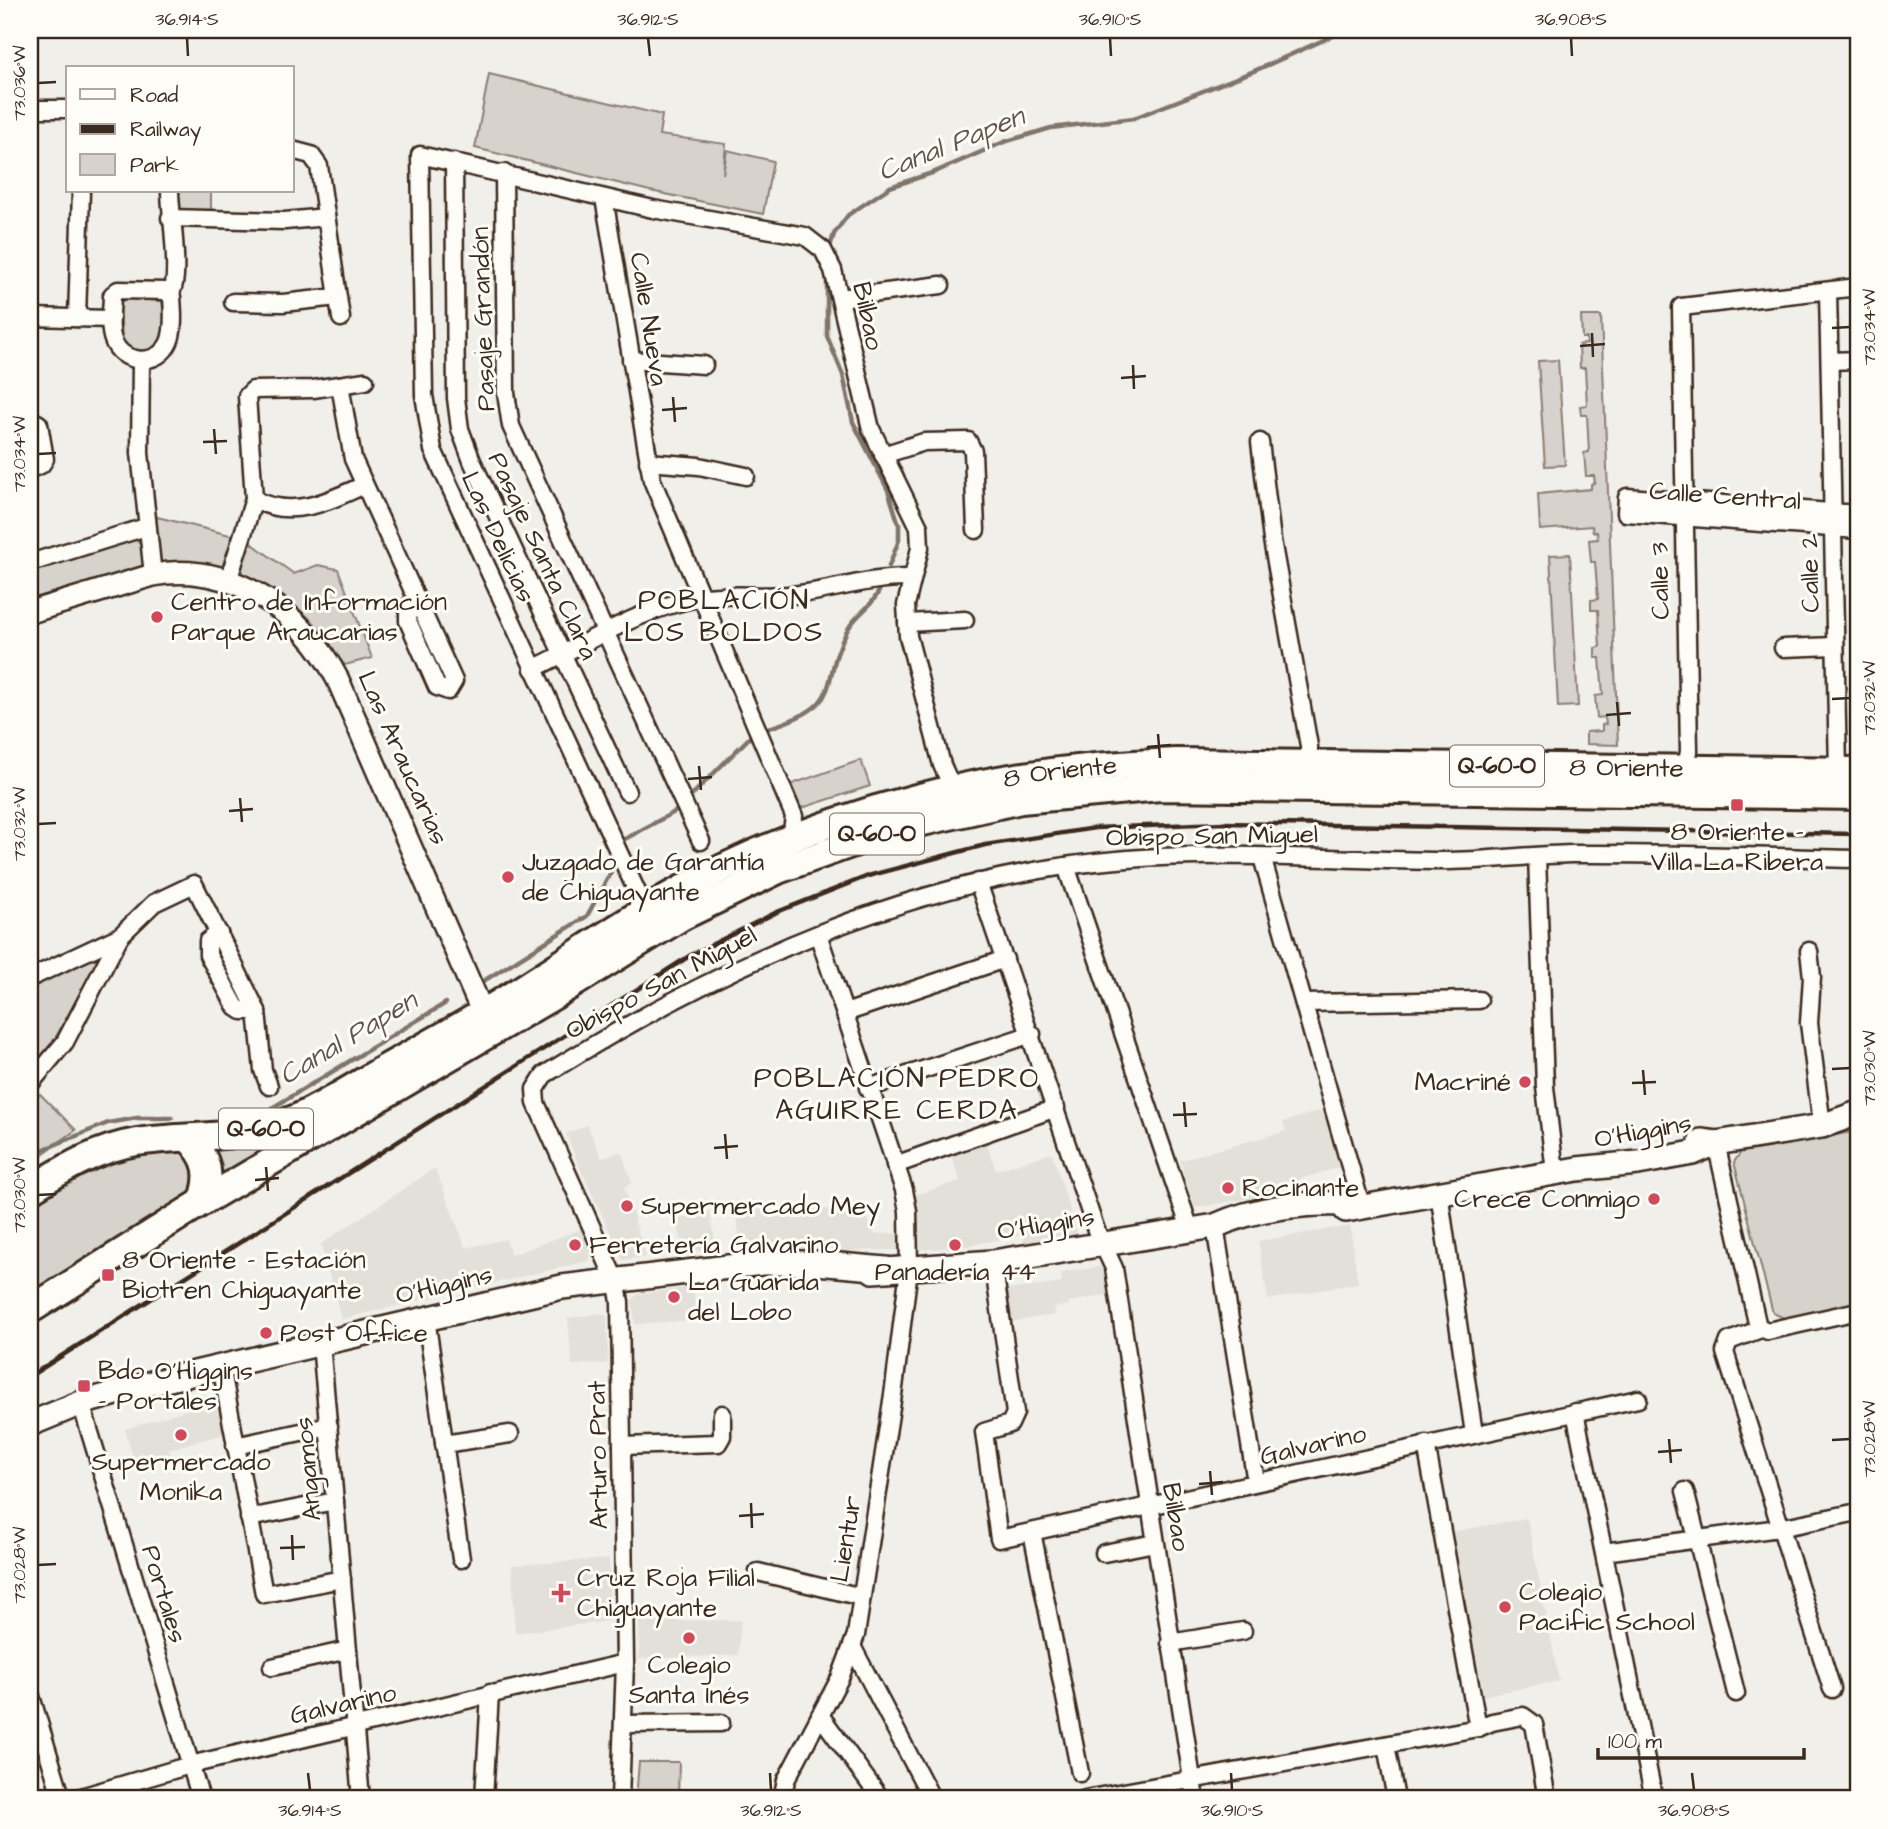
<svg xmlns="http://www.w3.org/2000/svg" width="1888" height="1829" font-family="'Architects Daughter',sans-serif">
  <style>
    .built { fill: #e3e0da }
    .green { fill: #d7d2cc; stroke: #897e75; stroke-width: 2 }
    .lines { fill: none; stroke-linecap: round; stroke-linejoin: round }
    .stream { stroke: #80746b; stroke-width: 4.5 }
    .minor-casing { stroke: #3b2a1e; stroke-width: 21 }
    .tertiary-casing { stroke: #3b2a1e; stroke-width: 26 }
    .secondary-casing { stroke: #3b2a1e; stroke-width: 28 }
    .primary-casing { stroke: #3b2a1e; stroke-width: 32 }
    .minor { stroke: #fdfcf7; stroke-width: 16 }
    .tertiary { stroke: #fdfcf7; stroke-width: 21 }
    .secondary { stroke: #fdfcf7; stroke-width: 23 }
    .primary { stroke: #fdfcf7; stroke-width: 26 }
    .rail { stroke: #3b2a1e; stroke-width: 4.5 }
    .ticks { fill: none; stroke: #3b2a1e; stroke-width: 2.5 }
    .poi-dot { fill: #d1495b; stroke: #fdfcf7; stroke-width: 2.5 }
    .labels { text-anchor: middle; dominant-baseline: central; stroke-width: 6; stroke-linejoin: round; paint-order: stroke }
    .shield { fill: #fdfcf7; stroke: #75695f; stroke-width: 2 }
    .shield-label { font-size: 24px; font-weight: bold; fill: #3b2a1e }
    .street-label { font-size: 26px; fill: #3b2a1e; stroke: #fdfcf7 }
    .poi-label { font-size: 26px; fill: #3b2a1e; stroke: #fdfcf7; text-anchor: start }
    .water-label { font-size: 28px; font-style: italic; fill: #63554b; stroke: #fdfcf7 }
    .neighbourhood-label { font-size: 28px; letter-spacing: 2px; fill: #3b2a1e; stroke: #fdfcf7 }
    .neatline { fill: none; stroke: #3b2a1e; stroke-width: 2.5 }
    .ticks-label { font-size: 18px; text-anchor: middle; fill: #3b2a1e }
  </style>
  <rect width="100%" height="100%" fill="#f1efea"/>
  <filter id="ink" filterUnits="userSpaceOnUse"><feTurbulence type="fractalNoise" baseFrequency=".0143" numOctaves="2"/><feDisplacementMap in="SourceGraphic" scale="14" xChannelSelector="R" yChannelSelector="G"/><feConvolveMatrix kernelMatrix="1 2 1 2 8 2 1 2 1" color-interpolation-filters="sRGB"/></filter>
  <g filter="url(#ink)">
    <g class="built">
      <polygon points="1323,1110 1340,1167 1300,1179 1301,1189 1194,1208 1180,1160 1286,1131 1283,1122"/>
      <polygon points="587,1125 602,1158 621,1151 632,1183 624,1187 646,1257 623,1260 580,1168 566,1134"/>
      <polygon points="985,1139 996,1170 1052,1153 1078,1235 1026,1245 1022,1235 962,1247 916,1250 914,1206 918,1204 915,1195 960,1181 950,1151"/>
      <polygon points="435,1168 466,1248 506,1239 511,1255 581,1229 591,1255 589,1261 341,1319 321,1244"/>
      <polygon points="864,1209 874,1234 902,1233 903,1250 740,1252 737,1210"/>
      <polygon points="710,1211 716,1250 684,1251 676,1219"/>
      <polygon points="1350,1226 1358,1283 1268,1300 1258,1241"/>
      <polygon points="1102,1266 1107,1295 1069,1302 1069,1305 1054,1308 1055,1315 1010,1322 1006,1290 1062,1283 1061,1273"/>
      <polygon points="693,1287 696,1320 635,1324 632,1300 638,1294"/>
      <polygon points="601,1313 607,1317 608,1363 572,1365 568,1318"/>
      <polygon points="221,1399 228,1433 169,1449 171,1458 136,1468 125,1429"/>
      <polygon points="1527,1518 1559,1681 1482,1696 1451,1532"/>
      <polygon points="609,1559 609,1621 515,1633 512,1565"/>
      <polygon points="741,1620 738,1655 639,1659 639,1621"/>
    </g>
    <g class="green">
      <polygon points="489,74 662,115 659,135 726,144 723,174 727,150 773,161 763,214 650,191 475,148"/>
      <polygon points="176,191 211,191 211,213 178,213"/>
      <path d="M125 298 162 301 166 331 159 347C144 353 132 354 122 340L120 305Z"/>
      <polygon points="1581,316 1601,316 1618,745 1586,744 1586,732 1602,731 1602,725 1606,724 1605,717 1597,718 1595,696 1603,695 1600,658 1595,658 1595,648 1600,647 1598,610 1591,610 1591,600 1598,599 1595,562 1591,562 1589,540 1598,539 1597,532 1593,532 1592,526 1540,530 1538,494 1591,489 1591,484 1595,483 1594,476 1586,476 1584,453 1589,452 1587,415 1581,415 1580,406 1587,405 1585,368 1580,368 1579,345 1587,344 1586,338 1582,338"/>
      <polygon points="1558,360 1565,465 1545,466 1538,361"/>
      <polygon points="153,516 234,536 224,567 161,563"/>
      <path d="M134 539C145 544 147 559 142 570L30 601V569Z"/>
      <path d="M247 540 294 574 318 565 338 569 372 658 345 665C336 657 331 643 323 633 300 606 274 588 241 575Z"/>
      <polygon points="1570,554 1578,706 1558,707 1550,555"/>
      <polygon points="861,760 870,786 802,808 797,805 789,785"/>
      <polygon points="92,956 98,961 43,1060 30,1072 30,987"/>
      <polygon points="460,1033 30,1296 30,1199 97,1160 212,1144"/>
      <polygon points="40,1094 76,1130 30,1163 30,1103"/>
      <polygon points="1858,1131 1858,1303 1784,1318 1773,1313 1734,1162 1741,1152"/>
      <polygon points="639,1762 679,1762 678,1799 636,1799"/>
    </g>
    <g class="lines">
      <g class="stream">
        <polyline points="829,250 834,234 848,215 890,187 935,172 1004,142 1051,128 1134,118 1254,71 1346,30"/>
        <polyline points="827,272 827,336 843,375 853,422 888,490 899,525 899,540 889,566"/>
        <path d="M769 728C849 703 817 685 848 629 858 612 872 608 881 587"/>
        <polyline points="688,799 750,737"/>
        <polyline points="623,840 680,809"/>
        <polyline points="482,982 587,916 611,872"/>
        <polyline points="272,1108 446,1003"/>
        <polyline points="30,1155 108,1123 137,1118 172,1118"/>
      </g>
      <g class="minor-casing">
        <g id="minor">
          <polyline points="30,109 68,109"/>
          <polyline points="292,150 311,155 319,166 341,318"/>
          <polyline points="454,162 456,398 460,429 472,461 627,792"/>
          <polyline points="504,173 506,393 511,426 701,841"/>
          <polyline points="604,198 652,480 794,816 791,839"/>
          <polyline points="170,218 285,221 326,217"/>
          <path d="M118 290 166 291 172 297C173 311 175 334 167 346 154 367 121 363 113 340 108 327 112 309 112 295Z"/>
          <polyline points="1828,291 1838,771"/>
          <path d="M170 294C182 280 170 213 170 191"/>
          <polyline points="840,298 941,285"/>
          <polyline points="233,302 283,303 337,297"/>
          <polyline points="30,317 111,319"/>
          <polyline points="77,318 81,191"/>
          <polyline points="141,360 140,453 153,575"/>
          <polyline points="631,360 704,365"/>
          <polyline points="1830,361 1858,360"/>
          <polyline points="340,385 353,459 454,681 448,691 437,687 408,621 408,608 415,599"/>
          <polyline points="30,419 39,424 45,459 41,465 30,469"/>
          <polyline points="1260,442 1272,540 1309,746 1309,762"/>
          <polyline points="883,455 924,442 968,441 973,451 976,530"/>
          <polyline points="648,462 699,466 746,476"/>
          <path d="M254 499C291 520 329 501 364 485"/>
          <polyline points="1858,514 1627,497 1626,513 1858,530"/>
          <polyline points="30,563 146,527"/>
          <polyline points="228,581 254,499 247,396 253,390 313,389 365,381"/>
          <polyline points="907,623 965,620"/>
          <polyline points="1783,648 1835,646"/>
          <path d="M533 669C585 644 641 608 699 598 732 592 767 599 800 594 837 589 873 577 911 578"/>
          <polyline points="1686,769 1689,751 1681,307 1858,287"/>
          <polyline points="1537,856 1545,1087 1555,1172"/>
          <polyline points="1262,857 1361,1205"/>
          <polyline points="1066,866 1190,1229"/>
          <polyline points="978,882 1096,1230 1114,1268 1195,1799"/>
          <polyline points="639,914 638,894 433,450 424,395 420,155 653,209 805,236 823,250 833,270 871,429 919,527 920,548 906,605 908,636 942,765 953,789"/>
          <polyline points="219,933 208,941 208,955 236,1007 242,1011 257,1011"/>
          <polyline points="1809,951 1812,977 1809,1023 1822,1126"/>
          <polyline points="30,978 120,936 154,903 194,884 257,1011 263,1070 269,1086"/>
          <polyline points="1304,1003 1479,1000"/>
          <polyline points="845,1013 1005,959"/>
          <polyline points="30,1084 65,1042 120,936"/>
          <polyline points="868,1088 1032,1034"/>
          <polyline points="1716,1143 1758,1327 1768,1331 1858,1311"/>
          <polyline points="895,1165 1056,1108"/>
          <polyline points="1439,1192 1474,1434"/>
          <polyline points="1215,1226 1256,1482"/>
          <polyline points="993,1262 1015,1413 1010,1424 984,1432 999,1539 1638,1399"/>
          <polyline points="426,1318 461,1559"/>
          <polyline points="1761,1329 1729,1341 1725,1352 1832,1689"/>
          <polyline points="321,1343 361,1799"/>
          <polyline points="221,1366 264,1594 342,1579"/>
          <polyline points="81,1403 201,1799"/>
          <polyline points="1575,1412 1654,1799"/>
          <polyline points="444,1444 510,1434"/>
          <polyline points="1426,1444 1478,1728"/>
          <polyline points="235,1446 329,1426"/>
          <polyline points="622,1446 718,1443 722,1436 722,1414"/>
          <polyline points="1685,1491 1736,1693"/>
          <polyline points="249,1518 335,1501"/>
          <polyline points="1032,1532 1080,1773"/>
          <polyline points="1604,1552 1779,1528 1858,1512"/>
          <polyline points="1104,1553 1155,1543"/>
          <polyline points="758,1572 862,1597"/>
          <polyline points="1170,1643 1243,1631"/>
          <polyline points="853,1648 932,1799"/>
          <polyline points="272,1667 348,1650"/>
          <polyline points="30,1693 62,1799"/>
          <polyline points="820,1715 881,1799"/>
          <polyline points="623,1724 721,1723"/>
          <polyline points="1386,1745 1396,1799"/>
          <polyline points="74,1799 190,1765 625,1663"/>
          <polyline points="484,1799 490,1693"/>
          <path d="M620 1799 625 1663 620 1302 617 1284 536 1103 535 1089 544 1075C721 965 917 875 1128 859 1232 851 1337 860 1442 861 1485 861 1528 855 1571 854 1667 853 1763 857 1858 859"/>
          <polyline points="782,1799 786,1780 840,1678 856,1635 894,1388 909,1269 908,1211 904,1190 818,934"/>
          <polyline points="1085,1799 1478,1728 1492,1722 1523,1716 1534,1724 1547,1799"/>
        </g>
      </g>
      <g class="tertiary-casing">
        <path id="tertiary" d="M30 612 153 575C232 561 304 613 338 680L478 1002 493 1025"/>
      </g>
      <g class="secondary-casing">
        <g id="secondary">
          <polyline points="1701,1141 1716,1143 1822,1126 1858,1113"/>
          <polyline points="1346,1210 1577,1169 1638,1163 1693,1153 1716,1143"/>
          <path d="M873 1271 993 1262 1215 1226C1259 1206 1313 1201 1361 1205"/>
          <polyline points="30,1424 81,1403 152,1383 562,1287 762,1263 816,1263 886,1269"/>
        </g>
      </g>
      <g class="primary-casing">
        <g id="primary">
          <path d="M188 1138C209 1158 212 1176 202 1202"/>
          <path id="s1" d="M30 1190C63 1169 98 1148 137 1142 191 1134 245 1141 297 1118 327 1104 355 1086 384 1069 428 1044 472 1021 514 994 567 961 618 925 673 894 825 809 1001 767 1176 762L1858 771"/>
          <polyline points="30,1310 202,1202 555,995 683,916 778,870 896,828 1021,800 1160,787 1858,796"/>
        </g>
      </g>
      <use href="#minor" class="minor"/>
      <use href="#tertiary" class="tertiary"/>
      <use href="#secondary" class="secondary"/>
      <use href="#primary" class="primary"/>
      <polyline class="rail" points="30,1376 691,955 777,912 868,876 985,845 1095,828 1224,823 1858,834"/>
    </g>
  </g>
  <path class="ticks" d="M187 38 188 56M648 38 650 56M1110 38 1111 56M1571 38 1572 56M38 83 56 82M1832 328 1850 327M1592 333 1593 357M1580 346 1605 344M1133 365 1134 389M1121 378 1146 376M673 397 675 422M662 410 687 408M214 429 216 454M203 442 227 441M38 454 56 453M1832 699 1850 698M1617 702 1619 726M1606 715 1631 713M1158 734 1160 758M1147 747 1171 745M699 766 701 790M688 779 712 777M240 798 242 822M229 811 253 809M38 824 56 823M1832 1069 1850 1068M1643 1070 1645 1095M1632 1083 1656 1082M1184 1102 1186 1127M1173 1115 1197 1114M725 1134 727 1159M714 1148 738 1146M266 1167 268 1191M255 1180 279 1178M38 1195 56 1194M1669 1439 1671 1463M1832 1440 1850 1439M1658 1452 1682 1450M1210 1471 1212 1495M1199 1484 1223 1482M751 1503 752 1528M739 1516 764 1514M292 1535 293 1560M280 1548 305 1547M38 1565 56 1564M308 1773 310 1790M770 1773 771 1790M1231 1773 1232 1790M1692 1773 1694 1790"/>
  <g class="poi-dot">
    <circle cx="157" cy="617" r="7"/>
    <rect x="1730" y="798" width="14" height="14" rx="3.5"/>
    <circle cx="508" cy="877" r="7"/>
    <circle cx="1525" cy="1082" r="7"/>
    <circle cx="1228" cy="1188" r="7"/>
    <circle cx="1654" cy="1199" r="7"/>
    <circle cx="627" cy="1206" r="7"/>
    <circle cx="575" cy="1245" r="7"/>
    <circle cx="955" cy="1245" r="7"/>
    <rect x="101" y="1268" width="14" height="14" rx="3.5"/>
    <circle cx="674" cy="1297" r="7"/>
    <circle cx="266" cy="1333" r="7"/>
    <rect x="77" y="1379" width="14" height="14" rx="3.5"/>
    <circle cx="181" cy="1435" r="7"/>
    <path d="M557.5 1582.5h7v7h7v7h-7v7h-7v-7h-7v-7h7z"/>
    <circle cx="1505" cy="1607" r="7"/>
    <circle cx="689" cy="1638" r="7"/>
  </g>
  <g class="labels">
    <g class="shield">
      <rect x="1450" y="745.5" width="94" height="41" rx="5"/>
      <rect x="830" y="813.5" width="94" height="41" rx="5"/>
      <rect x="219" y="1108.5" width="94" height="41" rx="5"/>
    </g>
    <g class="shield-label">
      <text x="1497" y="766">Q-60-O</text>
      <text x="877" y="834">Q-60-O</text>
      <text x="266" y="1129">Q-60-O</text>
    </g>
    <g class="street-label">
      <text transform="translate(868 316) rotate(78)">Bilbao</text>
      <text transform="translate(483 319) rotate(-92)">Pasaje Grandón</text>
      <text transform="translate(649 319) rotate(81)">Calle Nueva</text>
      <text transform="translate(1725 496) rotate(4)">Calle Central</text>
      <text transform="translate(498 537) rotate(65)">Las Delicias</text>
      <text transform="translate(543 556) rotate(65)">Pasaje Santa Clara</text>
      <text transform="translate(1810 573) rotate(-91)">Calle 2</text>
      <text transform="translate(1660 581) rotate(-91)">Calle 3</text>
      <text transform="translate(403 758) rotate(66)">Las Araucarias</text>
      <text stroke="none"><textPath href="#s1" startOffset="1694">8 Oriente</textPath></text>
      <text stroke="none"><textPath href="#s1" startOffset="1127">8 Oriente</textPath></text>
      <text transform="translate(1212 836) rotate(-1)">Obispo San Miguel</text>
      <text transform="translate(661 983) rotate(-28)">Obispo San Miguel</text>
      <text transform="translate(1643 1131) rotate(-10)">O'Higgins</text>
      <text transform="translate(1046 1224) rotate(-9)">O'Higgins</text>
      <text transform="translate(444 1285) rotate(-13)">O'Higgins</text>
      <text transform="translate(1313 1445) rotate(-13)">Galvarino</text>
      <text transform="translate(598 1455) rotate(-91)">Arturo Prat</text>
      <text transform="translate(308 1469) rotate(-95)">Angamos</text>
      <text transform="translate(1176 1517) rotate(81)">Bilbao</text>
      <text transform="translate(846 1539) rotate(-81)">Lientur</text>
      <text transform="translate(164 1594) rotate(73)">Portales</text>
      <text transform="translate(343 1704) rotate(-13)">Galvarino</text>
    </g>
    <g class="poi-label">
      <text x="171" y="602">Centro de Información<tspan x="171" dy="30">Parque Araucarias</tspan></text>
      <text x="1737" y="832" text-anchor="middle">8 Oriente -<tspan x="1737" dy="30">Villa La Ribera</tspan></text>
      <text x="522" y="862">Juzgado de Garantía<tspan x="522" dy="30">de Chiguayante</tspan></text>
      <text x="1511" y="1082" text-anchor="end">Macriné</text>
      <text x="1242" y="1188">Rocinante</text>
      <text x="1640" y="1199" text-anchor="end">Crece Conmigo</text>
      <text x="641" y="1206">Supermercado Mey</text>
      <text x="589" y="1245">Ferretería Galvarino</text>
      <text x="122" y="1260">8 Oriente - Estación<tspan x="122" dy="30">Biotren Chiguayante</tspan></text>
      <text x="955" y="1272" text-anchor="middle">Panadería 44</text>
      <text x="688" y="1282">La Guarida<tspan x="688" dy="30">del Lobo</tspan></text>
      <text x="280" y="1333">Post Office</text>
      <text x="98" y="1371">Bdo O'Higgins<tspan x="98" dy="30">- Portales</tspan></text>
      <text x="181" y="1462" text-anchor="middle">Supermercado<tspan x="181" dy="30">Monika</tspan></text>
      <text x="577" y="1578">Cruz Roja Filial<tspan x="577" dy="30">Chiguayante</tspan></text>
      <text x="1519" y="1592">Colegio<tspan x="1519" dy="30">Pacific School</tspan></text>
      <text x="689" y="1665" text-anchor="middle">Colegio<tspan x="689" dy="30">Santa Inés</tspan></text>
    </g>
    <g class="water-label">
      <text transform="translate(951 144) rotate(-22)">Canal Papen</text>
      <text transform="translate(348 1038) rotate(-31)">Canal Papen</text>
    </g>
    <g class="neighbourhood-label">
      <text x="724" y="600">POBLACIÓN<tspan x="724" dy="32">LOS BOLDOS</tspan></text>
      <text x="897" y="1078">POBLACIÓN PEDRO<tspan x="897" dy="32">AGUIRRE CERDA</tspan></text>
    </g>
  </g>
  <rect width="1888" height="1829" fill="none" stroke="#fdfcf7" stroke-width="77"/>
  <rect x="66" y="66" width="228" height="126" fill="#fdfcf7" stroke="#afa8a0" stroke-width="2"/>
  <rect x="80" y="89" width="35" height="10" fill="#fdfcf7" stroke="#afa8a0" stroke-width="2"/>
  <text x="130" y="102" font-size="21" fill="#3b2a1e">Road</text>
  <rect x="80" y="124" width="35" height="10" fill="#3b2a1e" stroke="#afa8a0" stroke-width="2"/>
  <text x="130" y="136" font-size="21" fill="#3b2a1e">Railway</text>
  <rect x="80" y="154" width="35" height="21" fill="#d7d2cc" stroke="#afa8a0" stroke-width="2"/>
  <text x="130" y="172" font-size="21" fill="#3b2a1e">Park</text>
  <path d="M1598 1748v10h206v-10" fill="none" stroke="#3b2a1e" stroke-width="3.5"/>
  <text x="1608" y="1748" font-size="21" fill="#3b2a1e" stroke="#fdfcf7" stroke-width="5" paint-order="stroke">100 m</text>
  <rect x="38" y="38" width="1812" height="1752" class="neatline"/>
  <g class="ticks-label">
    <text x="187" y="25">36.914°S</text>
    <text x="648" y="25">36.912°S</text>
    <text x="1110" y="25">36.910°S</text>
    <text x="1571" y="25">36.908°S</text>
    <text transform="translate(19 83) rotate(-90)" y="6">73.036°W</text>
    <text transform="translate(1869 327) rotate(-90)" y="6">73.034°W</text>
    <text transform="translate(19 454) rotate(-90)" y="6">73.034°W</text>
    <text transform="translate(1869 698) rotate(-90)" y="6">73.032°W</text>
    <text transform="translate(19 824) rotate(-90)" y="6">73.032°W</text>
    <text transform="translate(1869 1068) rotate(-90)" y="6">73.030°W</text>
    <text transform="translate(19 1195) rotate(-90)" y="6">73.030°W</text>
    <text transform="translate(1869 1439) rotate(-90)" y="6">73.028°W</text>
    <text transform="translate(19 1565) rotate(-90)" y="6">73.028°W</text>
    <text x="310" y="1816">36.914°S</text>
    <text x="771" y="1816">36.912°S</text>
    <text x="1232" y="1816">36.910°S</text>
    <text x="1694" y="1816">36.908°S</text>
  </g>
</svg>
